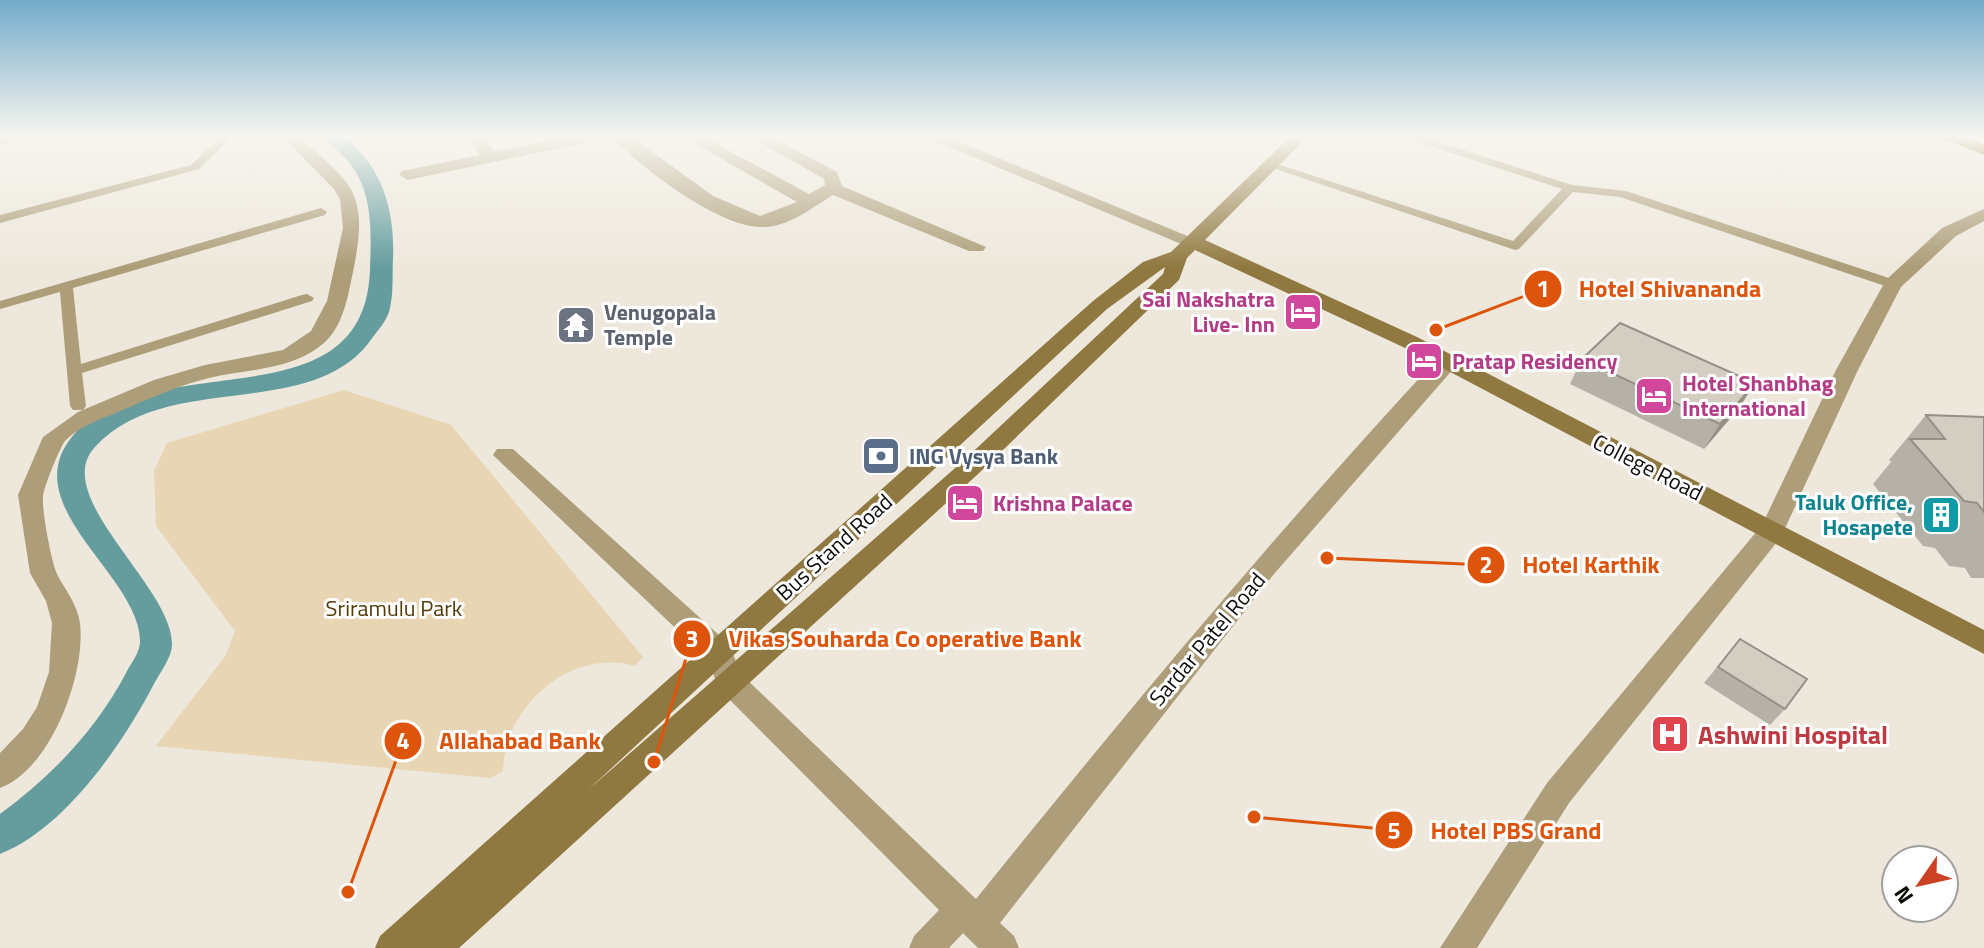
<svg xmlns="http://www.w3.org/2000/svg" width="1984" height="948" font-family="'Titillium Web',sans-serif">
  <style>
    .green { fill: #e8d5b3 }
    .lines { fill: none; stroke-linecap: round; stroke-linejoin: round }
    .canal { fill: #659d9f; fill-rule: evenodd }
    .service { fill: #ad9e79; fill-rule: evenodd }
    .minor { fill: #ad9e79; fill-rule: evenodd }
    .tertiary { fill: #ad9e79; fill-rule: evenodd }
    .secondary { fill: #907940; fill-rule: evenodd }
    .primary { fill: #7b5e02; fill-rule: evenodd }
    .wall { fill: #b6b1a7 }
    .shaded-wall { fill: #949088 }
    .building { fill: #d4cec2; stroke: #949088; stroke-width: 2 }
    .labels { text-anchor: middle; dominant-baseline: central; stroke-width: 6; stroke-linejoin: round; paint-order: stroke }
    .hotel-label { font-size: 22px; font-weight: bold; fill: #b23c85; stroke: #fff; text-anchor: start }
    .worship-label { font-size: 22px; font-weight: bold; fill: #5b616d; stroke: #fff; text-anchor: start }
    .service-label { font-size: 22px; font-weight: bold; fill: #4e5e75; stroke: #fff; text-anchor: start }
    .street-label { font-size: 22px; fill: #0e0c08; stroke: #fff }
    .culture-label { font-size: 22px; font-weight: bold; fill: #0d838f; stroke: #fff; text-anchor: end }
    .park-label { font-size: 22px; fill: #513a06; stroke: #fff }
    .near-health-label { font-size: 26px; font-weight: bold; fill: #be3a42; stroke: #fff; text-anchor: start }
    .leader { fill: none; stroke: #dd550c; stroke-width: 3 }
    .callout-dot { fill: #dd550c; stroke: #fff; stroke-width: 3 }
    .mark-label { font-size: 24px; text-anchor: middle; font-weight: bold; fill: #fff }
    .callout-label { font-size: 24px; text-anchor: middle; font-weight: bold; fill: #dd550c; stroke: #fff; stroke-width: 6; stroke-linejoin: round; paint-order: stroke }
  </style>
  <rect width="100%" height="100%" fill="#eee8dc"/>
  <path class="green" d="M344 390 451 425 643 657 635 666C570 647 504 707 503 771L490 778 156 746 226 655 235 631 156 526 154 471 167 443Z"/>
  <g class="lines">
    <path class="canal" d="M322 135H343C382 167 395 209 393 258 392 276 394 294 389 312 386 321 379 329 373 337 314 424 167 368 95 447 49 496 173 587 172 644 172 657 161 671 155 682 124 742 66 828 0 854V814C53 775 97 729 127 671 132 662 139 653 140 643 142 577 16 508 71 438 149 340 364 430 370 270 371 232 374 193 348 161 340 152 330 145 322 135Z"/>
    <g class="service">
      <polygon points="222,135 234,135 199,169 0,223 0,215 191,165"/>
      <polygon points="1402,135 1417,135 1572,185 1626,191 1898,281 1900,284 1893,288 1888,287 1620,197 1573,192 1519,249 1515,250 1261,164 1271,162 1513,241 1562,189 1403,137"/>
      <polygon points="321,208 327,212 325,215 73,288 81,364 302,295 307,294 314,298 312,301 82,373 86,406 83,410 73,410 70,406 60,292 0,309 0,301"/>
    </g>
    <g class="minor">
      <polygon points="0,135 38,135 0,145"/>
      <path d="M281 135H298C351 185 369 189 354 267 349 290 345 322 327 340 297 370 248 369 209 378 177 386 148 399 118 412 101 419 78 427 65 441 60 447 43 489 43 497 42 512 51 560 57 574 65 590 77 603 80 623 86 674 51 769 0 788V753L23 729 37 707 49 672 52 623 46 601 30 573 18 495 43 437 78 412 154 380 205 365 283 350 311 331 327 301 343 228 340 199 334 189Z"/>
      <polygon points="406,135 422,135 425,139 417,144"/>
      <polygon points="465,135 481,135 495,151 575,135 605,135 597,140 408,180 399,175 402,171 480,155"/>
      <path d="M611 135H629L713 196 760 216 797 202 680 135H700L809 194 825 185 824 179 747 135H767L837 172 842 186 986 247 983 251H969L833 195C812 208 787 228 761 227 719 227 637 166 611 135Z"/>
      <polygon points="921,135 943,135 1202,242 1193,248 1186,246"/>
      <path d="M1447 355 1455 357 1458 362 1455 367 1274 574 1000 923 1014 936 1019 948H978L963 933 949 948H909L914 936 939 910 719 689 707 658 493 455 497 449H513L729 644 741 674 976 899C1125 714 1277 531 1439 357Z"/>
    </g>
    <polygon class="tertiary" points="1984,209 1984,221 1956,236 1901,287 1858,370 1781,537 1569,803 1477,948 1440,948 1547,783 1762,525 1836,370 1886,280 1942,228"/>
    <path class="secondary" d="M1292 135H1309L1205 240 1417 337 1984 630V654L1403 347 1195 250 1187 258 1179 280 978 474 459 948H375L380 936 1093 301 1143 262 1171 252ZM1165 267 1163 274 962 462 588 790 1107 309Z"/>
    <polygon class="primary" points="1934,135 1957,135 1984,144 1984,155"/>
  </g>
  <g class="wall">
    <polygon points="1582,359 1755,383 1739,408 1704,449 1570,384"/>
    <polygon points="1926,415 1984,417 1984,578 1971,578 1965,568 1949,566 1935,548 1923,546 1873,484 1891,462 1889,460"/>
    <polygon points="1740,639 1785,709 1770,725 1704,683"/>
  </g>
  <polygon class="shaded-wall" points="1755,383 1739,408 1704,449 1720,424"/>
  <g class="building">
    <polygon points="1620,323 1755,383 1720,424 1582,359"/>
    <polygon points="1926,415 1984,417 1984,512 1977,503 1964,501 1910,439 1945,439"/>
    <polygon points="1740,639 1807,679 1785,709 1718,667"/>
  </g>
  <linearGradient id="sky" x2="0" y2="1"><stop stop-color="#73abcb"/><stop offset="0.51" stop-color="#f7f5ef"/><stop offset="1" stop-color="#f7f5ef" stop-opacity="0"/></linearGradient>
  <rect width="1984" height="267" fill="url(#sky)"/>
  <defs>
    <g id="hotel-square" transform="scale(2)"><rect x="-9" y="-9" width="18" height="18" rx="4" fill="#d1479c" stroke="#fff"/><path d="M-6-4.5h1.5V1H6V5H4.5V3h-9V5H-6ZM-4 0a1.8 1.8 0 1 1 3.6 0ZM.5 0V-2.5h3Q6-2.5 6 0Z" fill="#fff"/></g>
    <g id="temple-square" transform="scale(2)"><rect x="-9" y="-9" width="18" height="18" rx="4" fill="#6b7280" stroke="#fff"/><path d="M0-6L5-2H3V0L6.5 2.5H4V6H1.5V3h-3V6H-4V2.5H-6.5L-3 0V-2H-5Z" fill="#fff"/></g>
    <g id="bank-square" transform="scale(2)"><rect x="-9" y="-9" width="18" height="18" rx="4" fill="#5c6f8a" stroke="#fff"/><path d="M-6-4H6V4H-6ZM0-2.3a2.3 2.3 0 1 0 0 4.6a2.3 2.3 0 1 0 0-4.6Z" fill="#fff"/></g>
    <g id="building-square" transform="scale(2)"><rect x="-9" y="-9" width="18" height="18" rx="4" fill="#0f9aa8" stroke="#fff"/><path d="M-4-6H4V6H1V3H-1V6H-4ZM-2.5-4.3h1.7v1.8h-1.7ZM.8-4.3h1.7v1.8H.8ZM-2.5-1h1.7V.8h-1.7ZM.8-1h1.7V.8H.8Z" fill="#fff"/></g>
    <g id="hospital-square" transform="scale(2)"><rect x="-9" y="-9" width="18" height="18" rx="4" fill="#e0444e" stroke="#fff"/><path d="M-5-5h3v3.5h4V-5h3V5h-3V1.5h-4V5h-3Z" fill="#fff"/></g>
  </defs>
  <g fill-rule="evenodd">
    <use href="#hotel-square" x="1303" y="312"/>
    <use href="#temple-square" x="576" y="325"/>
    <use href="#hotel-square" x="1424" y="361"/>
    <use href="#hotel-square" x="1654" y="396"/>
    <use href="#bank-square" x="881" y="456"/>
    <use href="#hotel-square" x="965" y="503"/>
    <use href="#building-square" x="1941" y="515"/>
    <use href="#hospital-square" x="1670" y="734"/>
  </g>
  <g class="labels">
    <g class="hotel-label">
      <text x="1275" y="299" text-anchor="end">Sai Nakshatra<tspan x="1275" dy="25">Live- Inn</tspan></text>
      <text x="1452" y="361">Pratap Residency</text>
      <text x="1682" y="383">Hotel Shanbhag<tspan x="1682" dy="25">International</tspan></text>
      <text x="993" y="503">Krishna Palace</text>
    </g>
    <g class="worship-label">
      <text x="604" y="312">Venugopala<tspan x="604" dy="25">Temple</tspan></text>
    </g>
    <g class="service-label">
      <text x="909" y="456">ING Vysya Bank</text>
    </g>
    <g class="street-label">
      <text transform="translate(1648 467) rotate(27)">College Road</text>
      <text transform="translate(834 547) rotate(-42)">Bus Stand Road</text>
      <text transform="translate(1207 639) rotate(-50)">Sardar Patel Road</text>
    </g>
    <g class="culture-label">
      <text x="1913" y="502">Taluk Office,<tspan x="1913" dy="25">Hosapete</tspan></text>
    </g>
    <g class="park-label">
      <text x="394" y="608">Sriramulu Park</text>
    </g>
    <g class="near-health-label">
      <text x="1698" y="734">Ashwini Hospital</text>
    </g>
  </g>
  <path class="leader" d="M1436 330L1543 289M1327 558L1486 565M654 762L692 639M348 892L403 741M1254 817L1394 830"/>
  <g class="callout-dot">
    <circle cx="1436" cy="330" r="8"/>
    <circle cx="1327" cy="558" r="8"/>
    <circle cx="654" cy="762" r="8"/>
    <circle cx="348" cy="892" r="8"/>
    <circle cx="1254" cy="817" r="8"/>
    <circle cx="1543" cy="289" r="20"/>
    <circle cx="1486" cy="565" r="20"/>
    <circle cx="692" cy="639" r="20"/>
    <circle cx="403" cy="741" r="20"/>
    <circle cx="1394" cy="830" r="20"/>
  </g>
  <g class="mark-label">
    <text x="1543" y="297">1</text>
    <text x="1486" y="573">2</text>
    <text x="692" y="647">3</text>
    <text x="403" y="749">4</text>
    <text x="1394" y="839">5</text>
  </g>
  <g class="callout-label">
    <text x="1670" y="297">Hotel Shivananda</text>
    <text x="1591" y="573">Hotel Karthik</text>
    <text x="905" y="647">Vikas Souharda Co operative Bank</text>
    <text x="520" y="749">Allahabad Bank</text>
    <text x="1516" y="839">Hotel PBS Grand</text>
  </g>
  <g transform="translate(1920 884) rotate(236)"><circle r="38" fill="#ffffff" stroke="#9f9e9c" stroke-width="2"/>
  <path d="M0-6L14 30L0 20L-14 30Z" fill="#cb4123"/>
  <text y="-12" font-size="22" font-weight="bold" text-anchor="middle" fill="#0e0c08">N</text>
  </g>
</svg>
